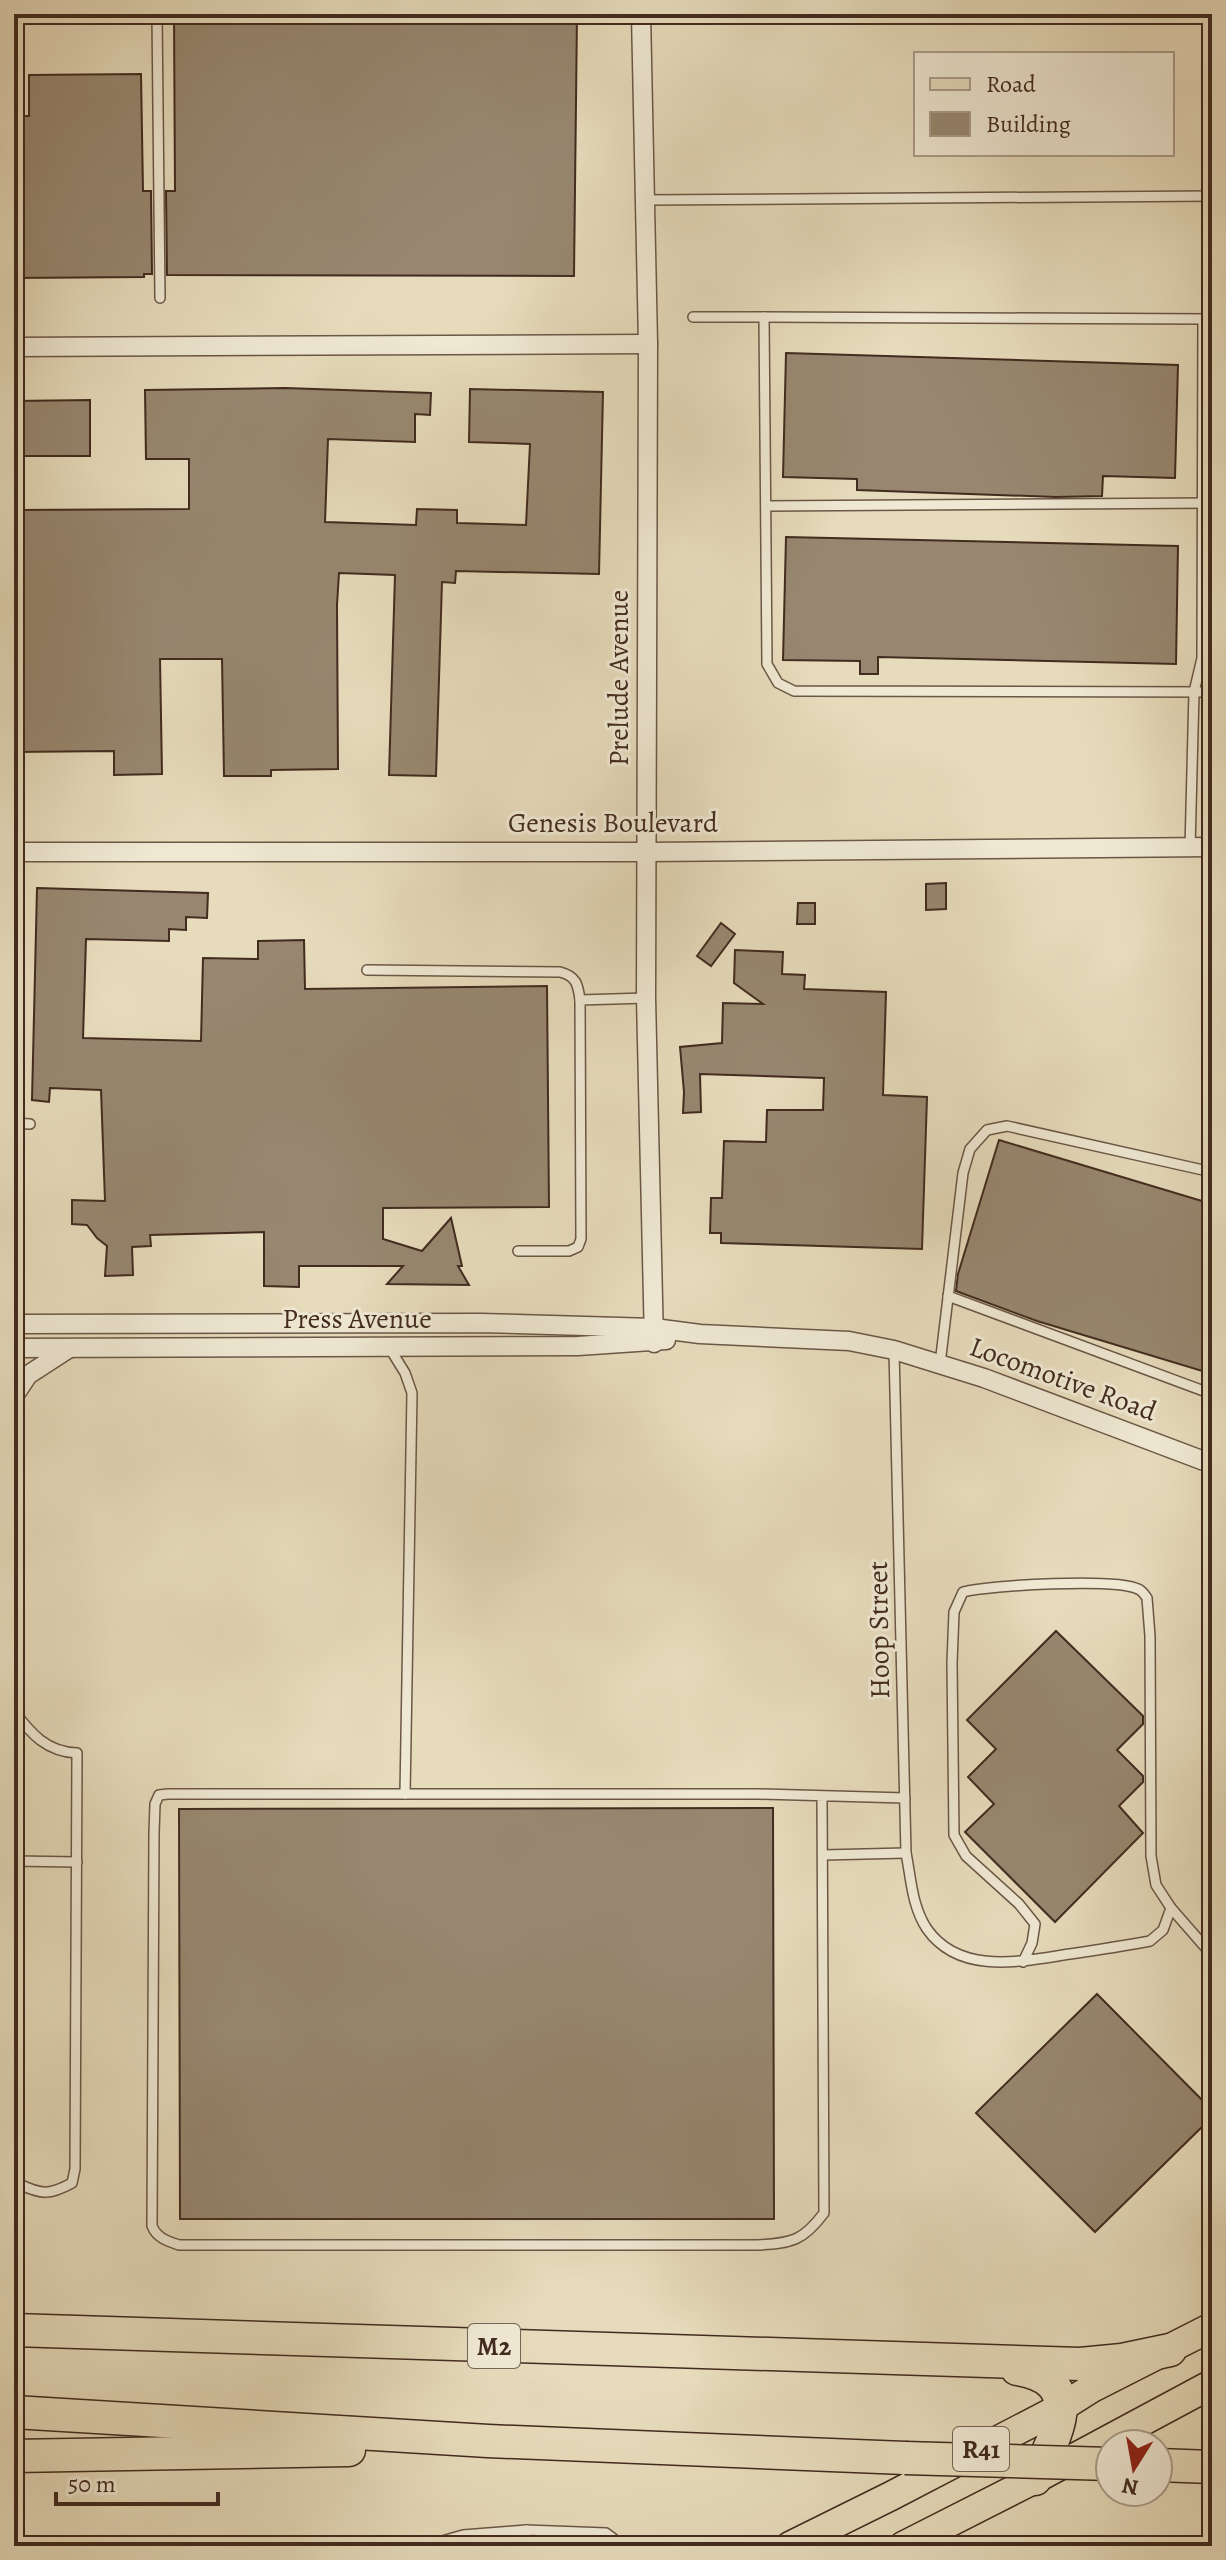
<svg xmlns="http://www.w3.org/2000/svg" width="1226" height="2560" font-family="Alegreya,serif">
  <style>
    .building { fill: #978770; stroke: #422b1f; stroke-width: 2 }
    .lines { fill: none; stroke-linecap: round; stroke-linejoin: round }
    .service-casing { stroke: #6b5746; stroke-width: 12 }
    .minor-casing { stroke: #6b5746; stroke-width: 21 }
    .primary-casing { stroke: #422b1f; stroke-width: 31 }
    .motorway-casing { stroke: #422b1f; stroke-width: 35 }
    .service { stroke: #efe8d3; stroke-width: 9 }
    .minor { stroke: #efe8d3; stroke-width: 18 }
    .primary { stroke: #e6dbbb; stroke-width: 28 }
    .motorway { stroke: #e6dbbb; stroke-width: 32 }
    .motorway-bridge-casing { stroke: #422b1f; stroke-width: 35; stroke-linecap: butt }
    .motorway-bridge { stroke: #e6dbbb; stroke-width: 32 }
    .labels { text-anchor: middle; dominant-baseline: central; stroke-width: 6; stroke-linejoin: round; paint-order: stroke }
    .shield { fill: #efe8d3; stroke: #766455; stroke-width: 2 }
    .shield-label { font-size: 26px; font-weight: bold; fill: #422b1f }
    .street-label { font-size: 28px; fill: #422b1f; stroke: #efe8d3 }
  </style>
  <rect width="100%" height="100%" fill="#e6dbbb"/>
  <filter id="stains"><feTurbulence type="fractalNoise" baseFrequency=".0025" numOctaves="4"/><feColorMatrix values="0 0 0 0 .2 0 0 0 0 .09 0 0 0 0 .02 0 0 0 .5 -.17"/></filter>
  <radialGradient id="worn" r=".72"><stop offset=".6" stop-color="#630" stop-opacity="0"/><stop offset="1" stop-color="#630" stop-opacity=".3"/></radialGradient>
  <g class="building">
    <polygon points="174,14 577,14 574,276 167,275 166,191 175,191"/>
    <polygon points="141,74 143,191 151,191 152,274 144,274 144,277 14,278 14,116 29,116 29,75"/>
    <polygon points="786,353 1178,365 1175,478 1103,476 1102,496 1056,497 857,490 857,479 783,477"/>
    <polygon points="285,388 431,393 430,415 415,414 415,442 328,439 325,522 416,525 417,509 457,510 457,523 526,525 530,444 469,442 470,389 603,392 599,574 456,571 455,583 442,582 436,776 389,775 395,575 339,573 337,605 338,769 271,770 271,776 224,776 222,659 160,659 162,774 114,775 114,751 14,752 14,510 189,509 189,459 146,459 145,390"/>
    <polygon points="90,400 90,456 14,456 14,401"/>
    <polygon points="786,537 1178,546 1176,664 878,657 878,674 860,674 860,661 783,660"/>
    <polygon points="946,883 946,909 926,910 926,884"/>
    <polygon points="37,888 208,893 207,918 186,917 186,930 169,929 169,941 86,939 83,1038 201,1041 203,958 258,959 258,941 304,940 305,989 547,986 549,1207 383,1208 383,1239 422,1251 451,1218 462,1266 458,1266 469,1285 387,1284 403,1266 299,1266 299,1287 264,1286 264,1232 150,1235 151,1246 132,1247 133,1275 105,1276 107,1246 97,1238 87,1225 72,1224 72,1200 105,1201 101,1090 50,1088 49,1102 32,1100"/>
    <polygon points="798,903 815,903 815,924 797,924"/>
    <polygon points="721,923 735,934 711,966 697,956"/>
    <polygon points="735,950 783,952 782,974 805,975 804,989 886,992 883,1095 927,1097 922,1249 721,1243 721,1233 710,1233 711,1198 722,1198 724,1141 766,1142 767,1110 823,1110 824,1078 700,1074 701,1112 683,1113 684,1092 680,1047 722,1043 723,1003 763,1004 734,983"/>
    <polygon points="999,1140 1212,1204 1212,1374 1037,1321 956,1291 958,1274"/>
    <polygon points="1056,1631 1143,1716 1143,1724 1117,1750 1143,1776 1143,1782 1119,1806 1143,1833 1055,1922 965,1832 994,1804 968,1777 996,1749 967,1720"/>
    <polygon points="773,1808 774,2219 180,2219 179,1809"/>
    <polygon points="1097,1994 1212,2110 1212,2117 1095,2232 976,2113"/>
  </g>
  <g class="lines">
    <g class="service-casing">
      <g id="service">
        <polyline points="157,14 160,298"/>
        <polyline points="644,200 1212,196"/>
        <polyline points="693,317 764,317 767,664 778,683 794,691 1212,692"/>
        <polyline points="764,317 1212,319"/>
        <polyline points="766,506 1212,503"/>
        <polyline points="1203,662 1211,692 1212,733"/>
        <polyline points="1190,848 1194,692 1202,658 1203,319"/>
        <path d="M367 970 560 972C576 976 578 984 580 1000"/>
        <polyline points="14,1123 30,1124"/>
        <polyline points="518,1251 569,1251 578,1247 581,1239 580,1000 646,998"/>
        <polyline points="948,1296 1212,1394"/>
        <polyline points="389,1347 405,1373 412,1393 405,1794"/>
        <path d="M894 1350 906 1853C911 1878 912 1907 927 1929 960 1976 1023 1961 1070 1954 1097 1950 1123 1946 1150 1941L1163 1930 1171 1908 1156 1885 1151 1856 1150 1636 1147 1598C1145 1595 1141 1590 1138 1589 1115 1578 991 1585 963 1592L954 1612 952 1663 954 1835 966 1856 1019 1904 1035 1924 1032 1943 1023 1962"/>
        <polyline points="940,1364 963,1173 970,1149 987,1130 1007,1126 1212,1172"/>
        <path d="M14 1711C31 1734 47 1752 77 1753L75 2169 72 2183C50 2195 42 2195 19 2184L14 2170V2141"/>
        <path d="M822 1796 824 2213C803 2241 792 2243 758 2245H179C167 2241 157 2238 152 2226L154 1833 155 1804 159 1795 168 1794H759L905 1798"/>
        <polyline points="823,1855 906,1853"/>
        <polyline points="14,1861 77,1862"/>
        <polyline points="1171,1908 1212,1955"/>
        <polyline points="425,2546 463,2535 526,2530 606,2533 614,2539 616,2546"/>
        <polyline points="526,2546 526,2530"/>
      </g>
    </g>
    <g class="minor-casing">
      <g id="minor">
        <polyline points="641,14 648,344 646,998 654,1343"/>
        <polyline points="14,347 648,344"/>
        <polyline points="14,852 646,852 1212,847"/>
        <polyline points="14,1324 480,1323 654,1328 700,1334 849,1341 894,1350 984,1378 1212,1464"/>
        <polyline points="14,1348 578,1346 666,1340"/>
        <polyline points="14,1396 28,1375 68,1349"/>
      </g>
    </g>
    <g class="primary-casing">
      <g id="primary">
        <polyline points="790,2546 891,2496 1062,2407 1092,2388 1212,2327"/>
        <polyline points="903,2546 1035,2479 1212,2384"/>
      </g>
    </g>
    <g class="motorway-casing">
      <g id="motorway">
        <polyline points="14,2330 1080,2364 1122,2360 1170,2350"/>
        <path d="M1017 2369C1089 2381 1055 2436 1035 2479"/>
        <polyline points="14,2412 488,2441 905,2458"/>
        <polyline points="14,2456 349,2450"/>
        <polyline points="1158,2465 1212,2467"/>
      </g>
    </g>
    <use href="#service" class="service"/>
    <use href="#minor" class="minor"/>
    <use href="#primary" class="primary"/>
    <use href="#motorway" class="motorway"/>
    <g class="motorway-bridge-casing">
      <polyline id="motorway-bridge" points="905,2458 1110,2464"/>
    </g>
    <use href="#motorway-bridge" class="motorway-bridge"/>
  </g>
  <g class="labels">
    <g class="shield">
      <rect x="468" y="2324" width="52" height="44" rx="6"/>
      <rect x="953" y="2427" width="56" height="44" rx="6"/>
    </g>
    <g class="shield-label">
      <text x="494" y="2346">M2</text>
      <text x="981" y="2449">R41</text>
    </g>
    <g class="street-label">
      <text transform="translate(619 678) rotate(-90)">Prelude Avenue</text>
      <text x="613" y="823">Genesis Boulevard</text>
      <text x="357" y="1319">Press Avenue</text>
      <text transform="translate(1063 1379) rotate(20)">Locomotive Road</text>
      <text transform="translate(879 1630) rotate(-91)">Hoop Street</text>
    </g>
  </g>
  <rect width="1226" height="2560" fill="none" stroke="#e6dbbb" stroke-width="48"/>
  <rect x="16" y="16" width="1194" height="2528" fill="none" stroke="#422b1f" stroke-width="4"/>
  <rect x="24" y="24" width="1178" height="2512" fill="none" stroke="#422b1f" stroke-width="2"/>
  <rect x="914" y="52" width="260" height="104" fill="#efe8d3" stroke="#aa9c8b" stroke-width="2"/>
  <rect x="930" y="78" width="40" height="12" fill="#e6dbbb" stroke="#aa9c8b" stroke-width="2"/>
  <text x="986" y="92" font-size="24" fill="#422b1f">Road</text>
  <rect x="930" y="112" width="40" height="24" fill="#978770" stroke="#aa9c8b" stroke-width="2"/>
  <text x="986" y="132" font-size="24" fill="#422b1f">Building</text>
  <g transform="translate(1134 2468) rotate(191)"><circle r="38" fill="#efe8d3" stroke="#aa9c8b" stroke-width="2"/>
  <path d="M0-6L14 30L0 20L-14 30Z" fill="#8f2418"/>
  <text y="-12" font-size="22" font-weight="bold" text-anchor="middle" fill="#422b1f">N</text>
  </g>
  <path d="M56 2492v12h162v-12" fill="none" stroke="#422b1f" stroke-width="4"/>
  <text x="68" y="2492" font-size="24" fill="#422b1f" stroke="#efe8d3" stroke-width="6" paint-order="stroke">50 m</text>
  <rect width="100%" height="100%" filter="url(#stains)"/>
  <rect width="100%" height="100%" fill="url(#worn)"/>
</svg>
